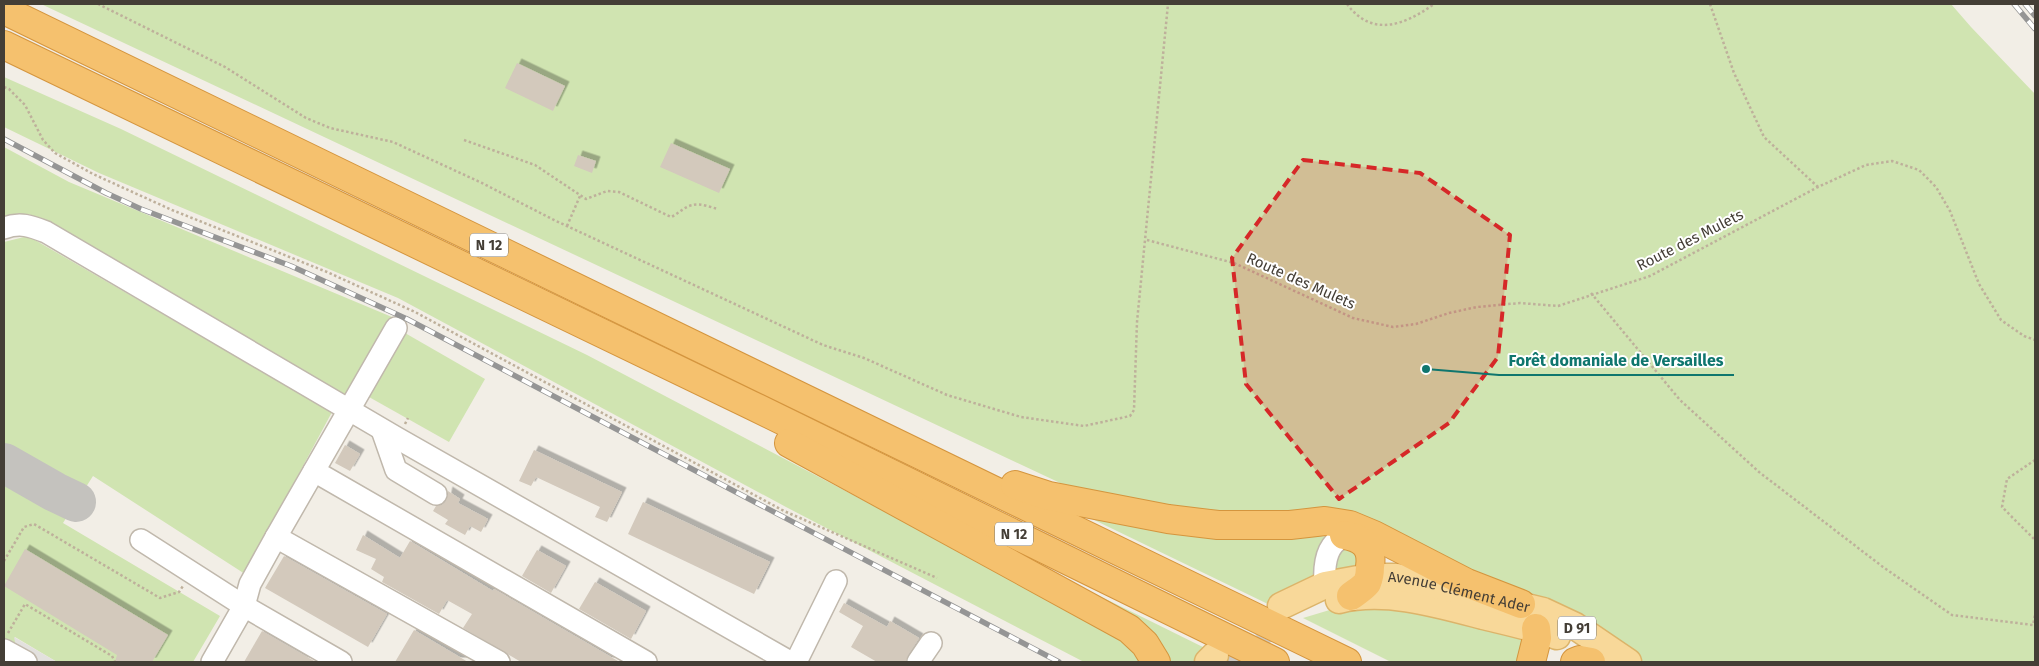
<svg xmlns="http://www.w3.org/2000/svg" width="2039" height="666" font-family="'Fira Sans',sans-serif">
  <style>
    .green { fill: #d0e4b1 }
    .parking { fill: #e3e1de }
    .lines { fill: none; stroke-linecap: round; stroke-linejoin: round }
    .taxiway { stroke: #c4c2be; stroke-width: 40 }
    .building { fill: #d3c9bc; filter: url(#shadow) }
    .major-tunnel { stroke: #cfcbc3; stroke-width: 26; stroke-dasharray: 26 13; stroke-linecap: butt }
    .minor-casing { stroke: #c0b8ac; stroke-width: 24 }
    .major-casing { stroke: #dcb46a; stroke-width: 29 }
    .highway-casing { stroke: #d4953e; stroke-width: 30 }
    .path { stroke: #beb09b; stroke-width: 2.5; stroke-dasharray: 2.5 2.5; stroke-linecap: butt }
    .minor { stroke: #fff; stroke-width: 21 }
    .major { stroke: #f8d899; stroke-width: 26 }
    .highway { stroke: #f5c16e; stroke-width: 28 }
    .rail-casing { stroke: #959595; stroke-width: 5.5 }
    .rail { stroke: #fff; stroke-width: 4; stroke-dasharray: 11; stroke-linecap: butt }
    .marked { fill: #d62828; fill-opacity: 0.2; stroke: #d62828; stroke-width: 4; stroke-dasharray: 10 6; stroke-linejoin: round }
    .labels { text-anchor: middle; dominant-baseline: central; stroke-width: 4; stroke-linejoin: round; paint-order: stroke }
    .shield { fill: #fff; stroke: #7c7872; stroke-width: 1 }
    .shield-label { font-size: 14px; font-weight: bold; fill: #443e36 }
    .street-label { font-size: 15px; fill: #443e36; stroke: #fff }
    .leader { fill: none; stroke: #0f766e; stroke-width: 2 }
    .callout-dot { fill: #0f766e; stroke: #fff; stroke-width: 2 }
    .callout-label { font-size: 16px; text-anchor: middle; font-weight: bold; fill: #0f766e; stroke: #fff; stroke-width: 4; stroke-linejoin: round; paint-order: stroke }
  </style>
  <defs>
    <filter id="shadow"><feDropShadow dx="4.5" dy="-4.5" stdDeviation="0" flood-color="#0004"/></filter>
  </defs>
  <rect width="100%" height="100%" fill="#f2eee6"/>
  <g class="green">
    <polygon points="41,4 1951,4 1971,27 2035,94 2035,662 1638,662 1546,600 1456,566 1397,534 1225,512 1090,497"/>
    <polygon points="4,77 121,129 587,355 1127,639 1146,662 1084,662 786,507 398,298 99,173 4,127"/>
    <polygon points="4,147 69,182 392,317 348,399 29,214 4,220"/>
    <polygon points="28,236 332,412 245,574 93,476 63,523 220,616 193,662 57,662 15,637 16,649 4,641 4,242"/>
    <polygon points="405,333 485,379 449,442 369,397"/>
    <polygon points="1086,516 1301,535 1335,537 1320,579 1272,606"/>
    <path d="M1349 544 1368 565 1334 580C1333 565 1336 553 1349 544Z"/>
    <polygon points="1043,568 1213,652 1204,662 1166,662"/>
    <polygon points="1388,601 1533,632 1527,662 1391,662 1303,618 1333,609"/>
  </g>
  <polygon class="parking" points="14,637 57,662 19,662"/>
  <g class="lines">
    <polyline class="taxiway" points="4,463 55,492 76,502"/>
  </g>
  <g class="building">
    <polygon points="517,63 565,86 553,111 505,88"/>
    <polygon points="671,143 730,169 719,193 660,167"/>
    <polygon points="578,155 596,161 592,173 574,166"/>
    <polygon points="345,445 360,454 350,471 335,463"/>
    <polygon points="534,450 622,492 607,522 595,517 600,507 536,477 531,486 519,481"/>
    <polygon points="448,491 460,499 458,503 488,519 481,532 470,526 465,535 445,524 448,520 433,511 436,506 442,505 446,501"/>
    <polygon points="643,502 770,562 754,594 628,534"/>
    <polygon points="363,535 400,558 410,541 493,591 494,589 618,661 618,662 521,662 463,628 472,614 447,600 439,614 382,582 384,577 371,569 376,559 356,550"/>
    <polygon points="25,549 168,635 152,662 115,662 117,655 4,586"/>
    <polygon points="537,550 566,566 551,593 522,576"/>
    <polygon points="284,556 387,614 368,647 265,588"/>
    <polygon points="595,582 646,611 631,639 579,609"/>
    <polygon points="844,603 887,627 890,621 919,638 908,655 906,662 877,662 851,647 863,626 839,612"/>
    <polygon points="414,630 468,662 395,662"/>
    <polygon points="262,631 316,662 244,662"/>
  </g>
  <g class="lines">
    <polyline class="major-tunnel" points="1226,660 1261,633 1289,616"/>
    <g class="minor-casing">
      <g id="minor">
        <path d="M4 228C20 222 31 226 46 232L397 438 790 662"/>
        <polyline points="382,430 396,470 436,494"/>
        <polyline points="314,471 646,662"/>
        <polyline points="276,537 499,662"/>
        <polyline points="141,540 244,606 341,662"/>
        <path d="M1325 585C1324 571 1324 550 1338 540 1341 538 1346 537 1350 536"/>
        <polyline points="4,650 26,662"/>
        <polyline points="212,662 244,606 250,584 276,537 396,328"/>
        <polyline points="796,662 836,581"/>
        <polyline points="918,662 931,643"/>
      </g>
    </g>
    <g class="major-casing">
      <g id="major">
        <path d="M1339 600C1384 588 1438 604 1483 616 1508 622 1532 627 1557 636"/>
        <path id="s1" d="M1281 606 1325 585 1369 577H1397L1424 582 1543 611 1575 626 1628 662"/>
        <polyline points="1208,662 1215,655"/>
      </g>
    </g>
    <g class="highway-casing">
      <g id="highway">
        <polyline points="4,10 1347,662"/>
        <polyline points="4,45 753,406 1275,662"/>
        <polyline points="789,443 1129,629 1145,644 1156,662"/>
        <polyline points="1015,485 1049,496 1168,519 1218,525 1290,525 1325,521 1350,525 1374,535 1467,583 1521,604"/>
        <path d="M1344 535C1363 538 1373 547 1370 567 1370 572 1369 578 1367 583 1363 588 1356 592 1351 596"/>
        <polyline points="1531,662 1537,638 1536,628"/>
        <polyline points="1575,662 1580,660 1591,662"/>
      </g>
    </g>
    <g class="path">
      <polyline points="98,4 225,67 306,118 330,128 393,142 482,183 554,220 823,345 864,358 947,395 1021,417 1084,426 1130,416 1134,410 1137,322 1168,4"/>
      <path d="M1347 4C1372 38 1405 25 1434 4"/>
      <polyline points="1710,4 1734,73 1764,137 1818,187"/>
      <polyline points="4,87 9,89 25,105 43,140 55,153 93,174 172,210 327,272 415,312 784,511 937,578"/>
      <path d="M464 140 535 165 586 199 607 191 619 192 671 217C678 214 685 206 693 205 700 203 710 207 718 209"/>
      <polyline points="567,226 580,196"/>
      <polyline points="1147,240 1234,263 1353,318 1393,327 1416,324 1449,313 1477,307 1520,303 1558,306 1650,276 1818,187 1866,165 1892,161 1919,170 1936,187 1950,211 1979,284 2001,320 2024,336 2035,340"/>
      <polyline points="1591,293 1680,400 1759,472 1883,567 1952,615 2033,625 2035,615"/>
      <polyline points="405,424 408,418"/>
      <polyline points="2035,460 2007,479 2002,507 2035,540"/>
      <polyline points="4,561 24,527 34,524 160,598 179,592 183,586"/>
      <polyline points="8,633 25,604 112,656 115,662"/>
    </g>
    <use href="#minor" class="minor"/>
    <use href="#major" class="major"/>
    <use href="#highway" class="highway"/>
    <g class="rail-casing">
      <g id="rail">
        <polyline points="2014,4 2035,29"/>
        <polyline points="2025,4 2035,16"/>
        <polyline points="4,139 106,193 141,209 291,266 407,319 1059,662"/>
      </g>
    </g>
    <use href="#rail" class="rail"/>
  </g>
  <path class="marked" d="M1303 160 1420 173 1510 235 1498 357 1449 423 1339 499 1246 384 1232 258Z"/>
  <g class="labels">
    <g class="shield">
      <rect x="470" y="233.5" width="38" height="23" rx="4"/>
      <rect x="995" y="522.5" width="38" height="23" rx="4"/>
      <rect x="1558" y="616.5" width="38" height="23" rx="4"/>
    </g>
    <g class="shield-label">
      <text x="489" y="245">N 12</text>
      <text x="1014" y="534">N 12</text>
      <text x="1577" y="628">D 91</text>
    </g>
    <g class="street-label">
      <text transform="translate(1690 240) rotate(-27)">Route des Mulets</text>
      <text transform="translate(1301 281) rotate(24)">Route des Mulets</text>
      <text stroke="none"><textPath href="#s1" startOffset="185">Avenue Clément Ader</textPath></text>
    </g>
  </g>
  <path class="leader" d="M1426 369L1499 375H1734"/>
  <circle class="callout-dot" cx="1426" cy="369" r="5"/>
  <g class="callout-label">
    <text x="1616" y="366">Forêt domaniale de Versailles</text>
  </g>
  <rect width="2039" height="666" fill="none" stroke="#443e36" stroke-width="10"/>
</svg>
